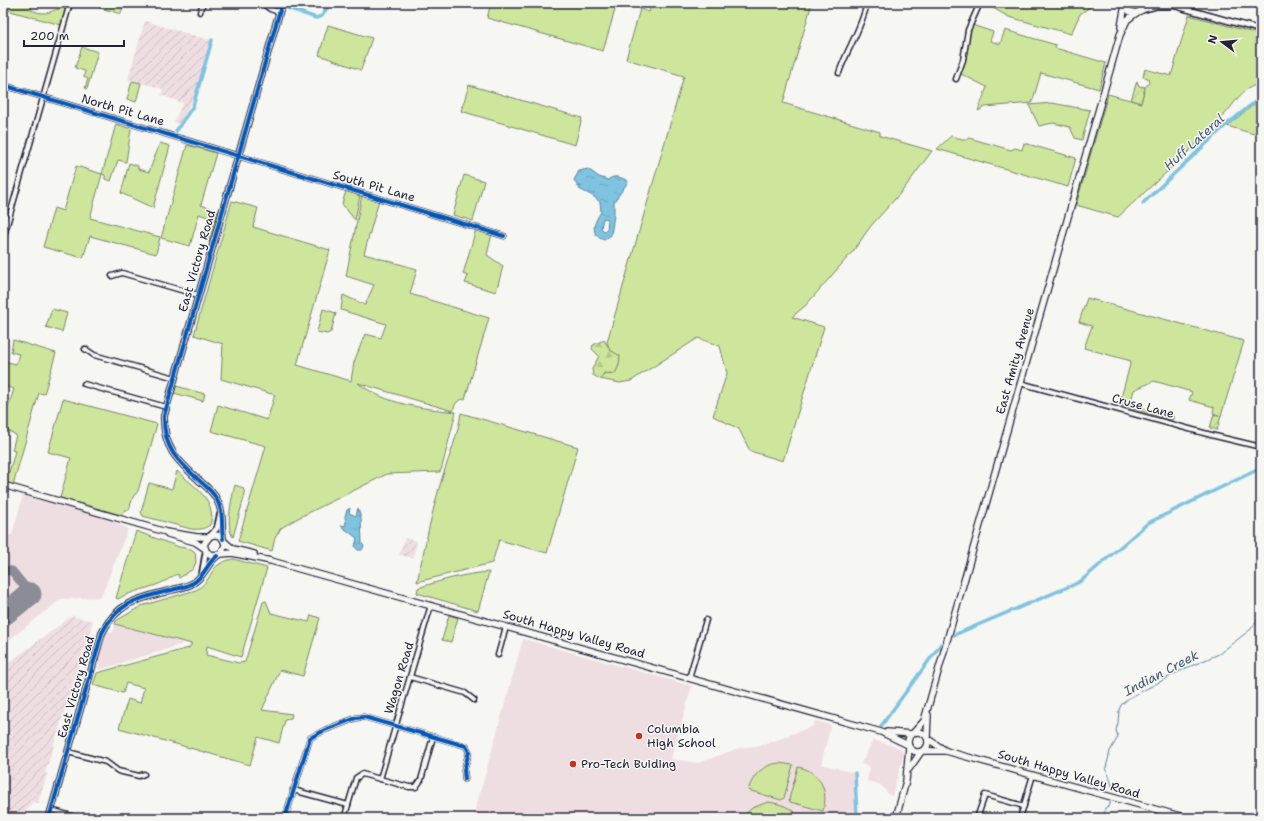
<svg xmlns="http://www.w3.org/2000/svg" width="1264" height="821" font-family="'Shantell Sans',sans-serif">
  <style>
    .built { fill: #efdee1 }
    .industrial { fill: url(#industrial-furrows) }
    .green { fill: #cee69c; stroke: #78846c }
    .forest { fill: url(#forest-firs); stroke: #78846c }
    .garden { fill: url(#garden-furrows); stroke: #78846c }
    .water { fill: url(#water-ripples); stroke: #5a839e; fill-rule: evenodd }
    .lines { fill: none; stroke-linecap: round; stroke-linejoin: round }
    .stream { stroke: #5a839e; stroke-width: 1 }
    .canal { stroke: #7fc3e0; stroke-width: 3.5 }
    .taxiway { stroke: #8c8c96; stroke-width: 9 }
    .runway { stroke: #8c8c96; stroke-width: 23 }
    .minor-casing { stroke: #22223b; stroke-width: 7 }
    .tertiary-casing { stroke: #22223b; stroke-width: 8 }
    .secondary-casing { stroke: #22223b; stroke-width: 8 }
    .minor { stroke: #f6f6f2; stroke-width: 4 }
    .tertiary { stroke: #f6f6f2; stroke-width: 4.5 }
    .secondary { stroke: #f6f6f2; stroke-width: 5.5 }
    .cycleway-casing { stroke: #f6f6f2; stroke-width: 6 }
    .cycleway { stroke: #0057b8; stroke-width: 4 }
    .poi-dot { fill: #c8321e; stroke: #f6f6f2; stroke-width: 1.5 }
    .labels { text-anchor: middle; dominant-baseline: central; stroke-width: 3; stroke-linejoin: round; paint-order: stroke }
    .street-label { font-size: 12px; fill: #22223b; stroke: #f6f6f2 }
    .poi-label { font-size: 12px; fill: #22223b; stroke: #f6f6f2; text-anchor: start }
    .water-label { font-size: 13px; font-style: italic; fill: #435a75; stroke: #f6f6f2 }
  </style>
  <defs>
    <pattern id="industrial-furrows" width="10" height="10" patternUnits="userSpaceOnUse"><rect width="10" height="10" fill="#efdee1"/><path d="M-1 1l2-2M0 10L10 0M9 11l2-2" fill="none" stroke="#cdbec2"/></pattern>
    <pattern id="forest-firs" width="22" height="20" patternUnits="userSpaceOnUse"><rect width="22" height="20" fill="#cee69c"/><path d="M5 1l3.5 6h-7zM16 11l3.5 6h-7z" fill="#b1c587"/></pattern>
    <pattern id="garden-furrows" width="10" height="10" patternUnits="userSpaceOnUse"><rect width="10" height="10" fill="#cee69c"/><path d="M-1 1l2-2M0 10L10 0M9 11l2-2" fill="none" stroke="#b1c587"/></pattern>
    <pattern id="water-ripples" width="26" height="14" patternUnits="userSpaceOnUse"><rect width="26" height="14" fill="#7fc3e0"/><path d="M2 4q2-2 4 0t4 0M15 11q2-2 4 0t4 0" fill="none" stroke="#6da7c1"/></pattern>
  </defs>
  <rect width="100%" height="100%" fill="#f6f6f2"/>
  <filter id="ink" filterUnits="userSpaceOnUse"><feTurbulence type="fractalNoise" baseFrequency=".025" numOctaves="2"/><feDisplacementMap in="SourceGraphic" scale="8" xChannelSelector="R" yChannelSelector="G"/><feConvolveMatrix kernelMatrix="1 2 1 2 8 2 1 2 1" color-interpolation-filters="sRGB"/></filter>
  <g filter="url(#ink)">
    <g class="built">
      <polygon points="23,495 111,520 128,529 101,597 61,599 3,645 3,540 9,535 12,535"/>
      <polygon points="115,624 183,642 180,645 98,670 99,662 98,661 106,631 113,633"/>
      <polygon points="523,639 692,686 671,759 698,763 739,748 764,745 813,726 815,721 831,725 821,764 854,773 855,818 473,818"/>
      <polygon points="873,740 898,747 903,751 903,758 892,796 889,795 881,785 867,781 870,767 861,764"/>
    </g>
    <g class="industrial">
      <polygon points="145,21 212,41 194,98 179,124 174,122 183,103 161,95 163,89 128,79"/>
      <polygon points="405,538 417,541 413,558 399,555"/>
      <polygon points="72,616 93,621 45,773 47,774 38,803 33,802 21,818 3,815 3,667"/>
    </g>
    <g class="green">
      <path d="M3 3H33L31 10C49 17 49 10 66 7L61 25 3 9Z"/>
      <polygon points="83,3 124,3 121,14"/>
      <polygon points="491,3 617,3 603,51 487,18"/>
      <polygon points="652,3 812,3 783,103 880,132 880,136 932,151 903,190 870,227 854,250 806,305 792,317 824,327 783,461 750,451 739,429 713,416 727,373 720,346 698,338 631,381 620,383 600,379 619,356 610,350 607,342 684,76 626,59 640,9 649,12"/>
      <polygon points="984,3 1096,3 1080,14 1071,34 1009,17"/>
      <path d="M1189 15 1261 35V72L1259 78H1257V85C1242 88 1235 103 1226 113 1193 150 1154 183 1118 217L1076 205 1108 94 1141 103 1145 87 1149 83 1148 78 1143 77 1145 69 1171 76Z"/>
      <polygon points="328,25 372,38 361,70 319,55"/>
      <polygon points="972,25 993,32 990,41 1000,44 1005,30 1056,45 1055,48 1106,63 1099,89 1041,73 1032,103 985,107 978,111 987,87 961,74 964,65"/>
      <polygon points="82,47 98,52 87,89 85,88 88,79 84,77 85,71 75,68"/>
      <polygon points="132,81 141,83 136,102 127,99"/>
      <polygon points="469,85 582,118 575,145 461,111"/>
      <polygon points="1261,99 1261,136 1227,126"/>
      <polygon points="1052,103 1090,110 1082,140 1075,138 1070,127 1053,123 1039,126 1029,105"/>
      <polygon points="116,124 131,129 126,162 118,160 111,181 105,179 105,175 102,174 90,218 160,237 156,254 90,236 83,258 43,247 54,208 63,211 76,166 102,174"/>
      <polygon points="951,136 966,140 969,138 1011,150 1015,148 1022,150 1024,143 1076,158 1068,187 937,149"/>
      <polygon points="160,143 170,146 153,208 121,193 129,163 138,166 138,169 149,172"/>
      <polygon points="187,145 216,153 201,205 218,211 209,242 207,241 213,219 199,214 190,246 161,238"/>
      <polygon points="464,175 484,181 473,221 453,215"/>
      <polygon points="346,191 360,195 355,220 342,204"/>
      <path d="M362 195 379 200 364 254 417 269 410 294 489 318 465 399C457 400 455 403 453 411L358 383C387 405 421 408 456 412L442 467 440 472 387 474 298 518 281 528 275 538 272 551 238 541 266 446 211 431 218 405 267 420 275 395 221 379 223 344 194 335 232 201 258 208 253 227 330 250 297 365 351 381 354 362 365 334 381 338 386 324 341 310 343 295 365 305 374 285 346 276Z"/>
      <polygon points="476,229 492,234 487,255 503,266 496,292 465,283 468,276 463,274"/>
      <polygon points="1087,298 1244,341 1221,416 1213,413 1214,407 1189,400 1192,392 1154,381 1134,390 1130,404 1175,417 1172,420 1119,405 1131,361 1084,348 1092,326 1079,322"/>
      <polygon points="52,309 67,313 62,332 46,327"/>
      <polygon points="323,309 336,313 331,332 327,334 317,332"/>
      <polygon points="13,340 56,353 44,394 39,393 13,485 3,482 4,472 9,473 15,451 12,450 16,435 3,428 3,410 7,411 14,389 3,386 3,361 16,364 19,354 11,352"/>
      <polygon points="176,386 205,394 203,401 174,393"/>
      <polygon points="63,399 157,424 138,491 133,497 129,510 125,510 121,515 60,498 71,458 48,452"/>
      <path d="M461 413 578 447 547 553 499 540 492 563 417 582C425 546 432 510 443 475 450 454 458 435 461 413Z"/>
      <path d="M177 471C193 486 218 500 210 525 204 529 199 530 191 529L143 516 141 512 149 483 172 489Z"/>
      <path d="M235 485 243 488 245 494 233 537C225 527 232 497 235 485Z"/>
      <path d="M136 531 179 547 191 549 195 552 196 562 193 569 179 578 178 574C173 575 170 579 165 581 150 589 133 590 118 599L116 598Z"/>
      <path d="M233 559 267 568 241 657 207 646 206 655 239 663 245 662 263 602 266 601 271 613 309 622 311 615 320 618 303 676 280 670 262 710 292 714 291 718 285 720 279 743 258 737 250 765 119 728 128 699 140 703 144 688 126 683 123 693 93 685 97 673 189 648 192 644 115 624 116 621 141 606 196 590C216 578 206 565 233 559Z"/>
      <path d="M489 572 478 611 417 593 418 588C442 580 464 574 489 572Z"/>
      <polygon points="449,615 458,618 451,642 442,640"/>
      <path d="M779 763 793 765 784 798 781 800 748 790C753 775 762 765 779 763Z"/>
      <path d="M798 767C820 771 829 790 823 811L790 802 789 799Z"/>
      <path d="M768 802C781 804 792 807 799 818H741L752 808Z"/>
    </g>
    <polygon class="forest" points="604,340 610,350 620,356 619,365 615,374 604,373 600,379 593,375 592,369 599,356 592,349 593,345"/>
    <g class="garden">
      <polygon points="1137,81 1139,86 1145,87 1141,103 1131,100"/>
      <polygon points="1214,414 1221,416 1217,430 1210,428"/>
    </g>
    <g class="water">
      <path d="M588 169 599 177 608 180C614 174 621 178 627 180L628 182 614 202V215L611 235 604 240C589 235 594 222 601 212L600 202 593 196 579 189 581 186 578 187 574 180 579 171ZM603 218 608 219 607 229 604 231 601 228Z"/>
      <polygon points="350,508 349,513 356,516 358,508 361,518 362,544 364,546 362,550 358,550 355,547 357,538 341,526 346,525 345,516 347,510"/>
    </g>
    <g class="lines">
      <g class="stream">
        <polyline points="1114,791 1106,768 1110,751 1118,737 1116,730 1118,723 1119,710 1121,705 1129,698 1184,669 1219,654 1251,629 1261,615"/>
        <polyline points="37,818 38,817"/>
        <polyline points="1100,818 1104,816 1105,808 1110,805 1110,801"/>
      </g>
      <g class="canal">
        <polyline points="275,6 277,5"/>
        <polyline points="285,7 316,18 322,16 330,3"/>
        <polyline points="176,131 193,106 212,40"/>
        <polyline points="1143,203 1226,125 1261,97"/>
        <polyline points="1071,586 1081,581 1148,523 1261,468"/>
        <polyline points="954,635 1068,587"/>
        <polyline points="881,726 941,644"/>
        <polyline points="855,773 857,818"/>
      </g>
      <polyline class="taxiway" points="3,570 12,571 25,587 27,597"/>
      <polyline class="runway" points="3,615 30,594"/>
      <g class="minor-casing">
        <g id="minor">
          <polyline points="262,3 270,9 279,12"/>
          <polyline points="200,12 203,3"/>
          <path d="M839 73C847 49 862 28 867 3"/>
          <polyline points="956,79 963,60 968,30 980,3"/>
          <polyline points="3,85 504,236"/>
          <polyline points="3,239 70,3"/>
          <polyline points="112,276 122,273 198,295"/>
          <polyline points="85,349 94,355 175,378"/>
          <polyline points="1020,383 1215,436 1261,447"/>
          <polyline points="84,384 166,407"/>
          <polyline points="498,655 506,627"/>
          <polyline points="410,677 465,693 474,700"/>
          <polyline points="689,678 706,620"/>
          <polyline points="68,752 106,762 118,771 139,776 144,774"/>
          <polyline points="380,779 431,605"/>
          <polyline points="293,790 348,805"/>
          <polyline points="51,810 79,818"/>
          <polyline points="346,812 356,778 362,774 409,787 416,787 421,780 433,737"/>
          <polyline points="285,818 310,738 325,730 356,718 364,717 466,746 469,752 464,770 465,779"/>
          <polyline points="977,818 985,795 1024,806"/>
          <polyline points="1020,818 1033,775"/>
        </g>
      </g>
      <g class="tertiary-casing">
        <g id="tertiary">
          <polyline points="1165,3 1261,30"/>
          <polyline points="1142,10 1157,6 1170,6"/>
          <polyline points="211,535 217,528 220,515"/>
          <path d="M223 539C221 525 224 512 217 500 214 493 207 487 201 482 178 461 163 449 164 416L282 3"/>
          <polyline points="202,574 206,551"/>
          <path d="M49 818 102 633C118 601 141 598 172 590 179 588 187 587 193 583 204 577 207 563 217 556"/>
        </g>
      </g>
      <g class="secondary-casing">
        <g id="secondary">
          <polyline points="1125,3 1129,11 1136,13 1142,10 1146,3"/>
          <polyline points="1121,27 1125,5"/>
          <polyline points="3,485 166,532 197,537 209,537"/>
          <polyline points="168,534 195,542 204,548"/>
          <polyline points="225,542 233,549 254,554"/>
          <path d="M221 554 225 545C224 537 218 533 210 536L204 544 206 551 211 555 232 553 271 561 881 732 908 745"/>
          <circle cx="918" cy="742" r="10"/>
          <polyline points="887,732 912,734"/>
          <polyline points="914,732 924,721 1120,35 1127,20 1136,13"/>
          <polyline points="927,737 928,715"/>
          <polyline points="928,739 946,751 1187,818"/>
          <polyline points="922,751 946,751"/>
          <polyline points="909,769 921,752"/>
          <polyline points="896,818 906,781 909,747"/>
        </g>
      </g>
      <use href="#minor" class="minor"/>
      <use href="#tertiary" class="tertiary"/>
      <use href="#secondary" class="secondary"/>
      <g class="cycleway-casing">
        <g id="cycleway">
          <polyline points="3,85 504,236"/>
          <path d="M223 539C221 525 224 512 217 500 214 493 207 487 201 482 178 461 163 449 164 416L282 3"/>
          <path d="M49 818 102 633C118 601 141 598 172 590 179 588 187 587 193 583 204 577 207 563 217 556"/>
          <polyline points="285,818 310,738 325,730 356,718 364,717 466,746 469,752 464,770 465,779"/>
        </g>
      </g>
      <use href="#cycleway" class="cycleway"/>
    </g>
  </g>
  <g class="poi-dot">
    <circle cx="639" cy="736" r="4"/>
    <circle cx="573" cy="764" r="4"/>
  </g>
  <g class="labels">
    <g class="street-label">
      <text transform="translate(123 110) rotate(16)">North Pit Lane</text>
      <text transform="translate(374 186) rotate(16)">South Pit Lane</text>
      <text transform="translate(197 261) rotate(-74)">East Victory Road</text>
      <text transform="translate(1015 361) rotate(-74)">East Amity Avenue</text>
      <text transform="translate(1143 406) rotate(15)">Cruse Lane</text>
      <text transform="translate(574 634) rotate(16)">South Happy Valley Road</text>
      <text transform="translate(399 678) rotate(-73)">Wagon Road</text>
      <text transform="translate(76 687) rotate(-74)">East Victory Road</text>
      <text transform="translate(1069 774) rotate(16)">South Happy Valley Road</text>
    </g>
    <g class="poi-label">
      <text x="647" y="729">Columbia<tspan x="647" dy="14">High School</tspan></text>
      <text x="581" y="764">Pro-Tech Buiding</text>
    </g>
    <g class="water-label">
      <text transform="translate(1194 142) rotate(-42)">Huff Lateral</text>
      <text transform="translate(1161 673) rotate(-28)">Indian Creek</text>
    </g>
  </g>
  <rect width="1264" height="821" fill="none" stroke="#f6f6f2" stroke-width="16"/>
  <rect x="8" y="8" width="1248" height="805" fill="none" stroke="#22223b" stroke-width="1.5" filter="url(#ink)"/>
  <g transform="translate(1222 42) rotate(286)" stroke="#f6f6f2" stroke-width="3" paint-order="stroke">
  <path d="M0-3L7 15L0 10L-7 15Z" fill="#22223b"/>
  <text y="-6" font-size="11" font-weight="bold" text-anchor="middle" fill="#22223b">N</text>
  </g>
  <path d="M24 40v6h100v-6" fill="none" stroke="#22223b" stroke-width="2"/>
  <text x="30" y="40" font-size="12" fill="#22223b" stroke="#f6f6f2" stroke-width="3" paint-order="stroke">200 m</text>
</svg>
